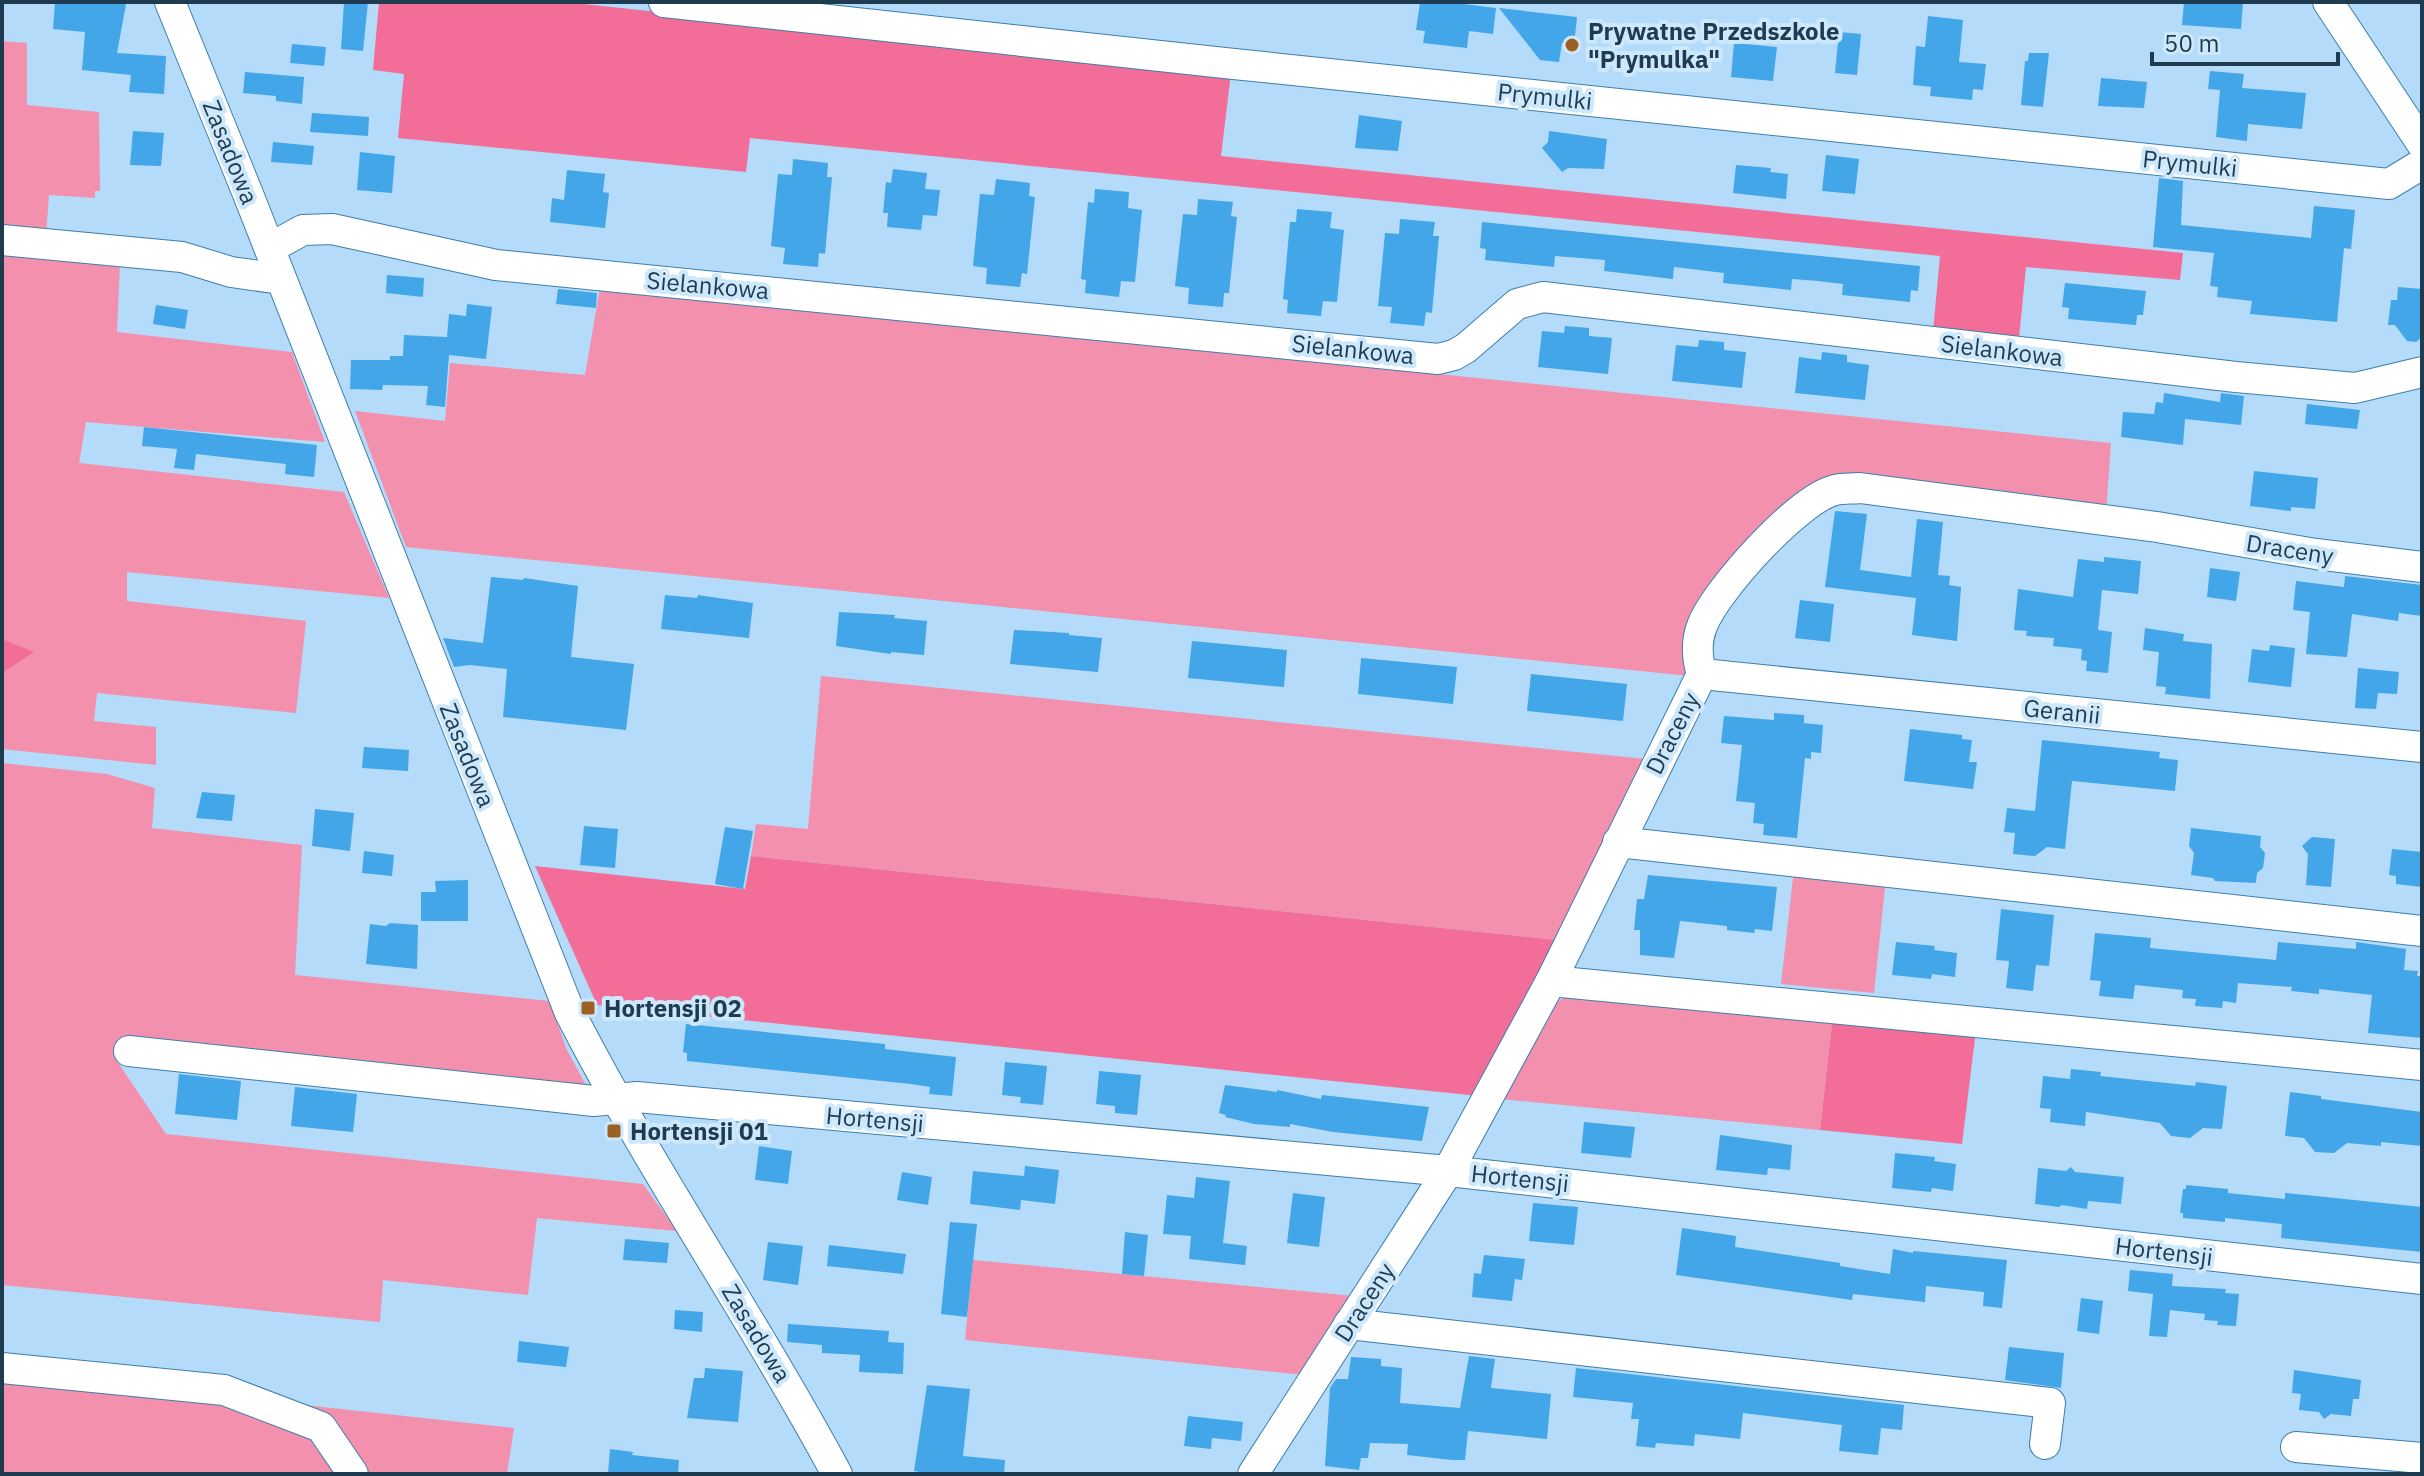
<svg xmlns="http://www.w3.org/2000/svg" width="2424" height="1476" font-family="'IBM Plex Sans',sans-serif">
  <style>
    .green { fill: #f390ad }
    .forest { fill: #f26e99 }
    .building { fill: #42a6e9 }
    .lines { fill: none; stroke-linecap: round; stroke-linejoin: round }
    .minor-casing { stroke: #3d7fac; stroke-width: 32 }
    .minor { stroke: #fff; stroke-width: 30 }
    .poi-dot { fill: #9d6023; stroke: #cde7fb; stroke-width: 3 }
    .labels { text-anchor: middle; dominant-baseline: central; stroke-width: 8; stroke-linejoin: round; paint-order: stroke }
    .poi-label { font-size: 24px; font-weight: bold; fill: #1f3b4f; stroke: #cde7fb; text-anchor: start }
    .street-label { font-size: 24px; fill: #1f3b4f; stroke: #cde7fb }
  </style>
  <rect width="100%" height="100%" fill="#b4dbf9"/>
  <g class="green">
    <polygon points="2,41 27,43 27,105 99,112 100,191 95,191 95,198 49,195 46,236 2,232"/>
    <polygon points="2,252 120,263 117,332 292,352 325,442 86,422 79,463 344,492 389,598 127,572 127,601 306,621 296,713 97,693 94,721 156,727 156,765 2,749"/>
    <polygon points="600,288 2111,443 2106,513 1835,478 1720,580 1687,624 1690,676 406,547 355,411 445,421 450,363 585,375"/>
    <polygon points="821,676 1646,759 1557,940 751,856 756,824 808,829"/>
    <polygon points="2,763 107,774 155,788 152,828 302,845 295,975 550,1001 566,1048 589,1091 122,1043 115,1058 166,1134 643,1184 677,1231 537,1218 528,1295 383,1280 380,1322 2,1285"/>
    <polygon points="1794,869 1886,878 1874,993 1781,984"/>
    <polygon points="1579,988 1833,1014 1820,1130 1501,1099 1551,1006"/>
    <polygon points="973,1260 1354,1296 1304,1375 965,1340"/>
    <polygon points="2,1361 148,1388 514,1428 507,1474 2,1474"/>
  </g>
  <g class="forest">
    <polygon points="379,2 565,2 1231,73 1221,156 2183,253 2180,280 2026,267 2019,338 1933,331 1940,256 750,138 746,172 398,138 404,74 373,70"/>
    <polygon points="2,639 34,652 2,673"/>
    <polygon points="751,856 1557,940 1479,1096 597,1005 535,866 745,889"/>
    <polygon points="1833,1014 1976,1030 1962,1144 1820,1130"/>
  </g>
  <g class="building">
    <polygon points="55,2 121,2 121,4 126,4 117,53 166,56 164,94 129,92 131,75 82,70 85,32 53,29"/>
    <polygon points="344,2 368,2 363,51 341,49"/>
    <polygon points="1420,2 1447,2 1496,8 1493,34 1469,31 1467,48 1423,43 1425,31 1416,30"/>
    <polygon points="2184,2 2243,2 2241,29 2182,25"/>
    <polygon points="1499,8 1577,17 1574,45 1562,43 1559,62 1540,60"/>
    <polygon points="1928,16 1963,20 1959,62 1986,64 1983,90 1973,89 1972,100 1930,96 1931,87 1913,85 1916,46 1925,47"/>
    <polygon points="1839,32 1861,34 1857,75 1835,73"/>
    <polygon points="1734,43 1777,47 1773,81 1731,77"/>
    <polygon points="292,44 326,47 324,66 290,63"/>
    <polygon points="2029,53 2049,53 2043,107 2021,105 2025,61 2028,61"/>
    <polygon points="2210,71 2244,74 2242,88 2306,93 2302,129 2248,124 2247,141 2216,137 2220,90 2208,89"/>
    <polygon points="245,72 304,77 302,104 276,101 276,96 243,93"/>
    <polygon points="2101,78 2147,82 2144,108 2098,106"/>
    <polygon points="312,113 369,117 368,136 310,132"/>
    <polygon points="1359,115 1402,121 1398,151 1355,148"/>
    <polygon points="133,131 164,133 161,166 130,165"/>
    <polygon points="1549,131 1607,139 1604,169 1568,168 1562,172 1542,148 1548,142"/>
    <polygon points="273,142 314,146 312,165 271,162"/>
    <polygon points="360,152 395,156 392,193 357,190"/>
    <polygon points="1826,155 1859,159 1855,194 1822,191"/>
    <polygon points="793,159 828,163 827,177 832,177 825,254 819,253 818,267 783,264 785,248 771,246 778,174 792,175"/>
    <polygon points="1736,165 1771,168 1770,172 1788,174 1786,199 1733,193"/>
    <polygon points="893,169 927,173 925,189 940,190 937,216 923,215 921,230 887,227 888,213 883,213 886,182 891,183"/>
    <polygon points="567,170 605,174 603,192 609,193 605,228 550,222 552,198 564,200"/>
    <polygon points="2159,178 2183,181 2181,225 2311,238 2314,206 2355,210 2351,249 2344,248 2337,322 2250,314 2252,301 2217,297 2218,287 2210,286 2214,253 2153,247"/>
    <polygon points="996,179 1030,183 1029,196 1035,197 1027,274 1022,273 1020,287 986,284 987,268 973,266 980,194 994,195"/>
    <polygon points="1095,189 1129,192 1128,208 1142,210 1135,282 1121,281 1119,297 1085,293 1086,280 1081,279 1088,202 1094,203"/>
    <polygon points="1198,199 1233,202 1231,216 1237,217 1229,293 1224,293 1223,307 1188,304 1189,288 1175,286 1183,214 1197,215"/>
    <polygon points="1297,209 1332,212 1330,228 1344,230 1337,302 1323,301 1321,316 1287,313 1288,300 1283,299 1290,222 1296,222"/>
    <polygon points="1400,219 1435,222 1433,236 1439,236 1432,313 1426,312 1424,326 1390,323 1392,307 1378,306 1385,233 1399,234"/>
    <polygon points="1482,222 1920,266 1918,291 1911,290 1910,302 1842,295 1843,284 1818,281 1792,279 1791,290 1723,283 1724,273 1674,267 1673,279 1604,271 1605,260 1555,256 1554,267 1485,260 1486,249 1480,248"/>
    <polygon points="387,275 424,278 423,297 386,293"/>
    <polygon points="2065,283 2146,291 2143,315 2137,315 2136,325 2068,319 2069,308 2062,307"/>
    <polygon points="2398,287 2422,289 2422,337 2416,342 2407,341 2395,325 2388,325 2391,300 2397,300"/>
    <polygon points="558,289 597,293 596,308 556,304"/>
    <polygon points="467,304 492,307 486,359 449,355 445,407 426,405 428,386 383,385 382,390 350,389 351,360 390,360 390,356 403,356 404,335 447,337 449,314 466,316"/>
    <polygon points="156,305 188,310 185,329 153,324"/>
    <polygon points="1565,326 1589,328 1589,336 1612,338 1608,374 1538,367 1542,331 1564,333"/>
    <polygon points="1699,340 1724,342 1724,350 1746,352 1742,388 1672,381 1676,345 1698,347"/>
    <polygon points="1822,352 1847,355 1847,362 1869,365 1865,400 1795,393 1799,357 1821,360"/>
    <polygon points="2164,393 2220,402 2221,393 2244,396 2241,425 2185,419 2183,445 2121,437 2123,412 2154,414 2156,402 2163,403"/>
    <polygon points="2307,404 2360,410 2357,429 2305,424"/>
    <polygon points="144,427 317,445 314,477 285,474 286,464 196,454 194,470 174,468 177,449 142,446"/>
    <polygon points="2254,471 2318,478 2315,509 2291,507 2291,511 2250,506"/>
    <polygon points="1835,511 1867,514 1860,570 1911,577 1917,519 1943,522 1938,575 1950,576 1949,585 1961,587 1957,641 1912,635 1916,598 1825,587"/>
    <polygon points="2104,557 2141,561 2138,594 2102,590 2098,630 2112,632 2108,673 2086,671 2087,661 2081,660 2082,649 2053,646 2054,638 2026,636 2027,631 2014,630 2018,589 2073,597 2078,559 2104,562"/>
    <polygon points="2210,568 2240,572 2236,601 2207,597"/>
    <polygon points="2345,576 2422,585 2422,616 2399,613 2398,621 2352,614 2347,657 2306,654 2310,612 2293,610 2296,581 2344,587"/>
    <polygon points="491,577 523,580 524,578 578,586 571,657 634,664 626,730 503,717 507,669 470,665 454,667 443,638 483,643"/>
    <polygon points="665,595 697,598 698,595 753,603 749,638 661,629"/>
    <polygon points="1800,600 1834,604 1830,642 1795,638"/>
    <polygon points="839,612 895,615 894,618 927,621 924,655 891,652 891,654 836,646"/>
    <polygon points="2145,628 2184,634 2183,641 2212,644 2210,699 2165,694 2166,687 2156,686 2159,652 2143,650"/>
    <polygon points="1014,630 1069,633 1069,635 1102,638 1098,672 1010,664"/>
    <polygon points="1192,641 1287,650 1284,687 1188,678"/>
    <polygon points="2270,645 2295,648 2291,687 2248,682 2252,649 2269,651"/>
    <polygon points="1361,658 1457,667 1453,704 1358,694"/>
    <polygon points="2358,668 2399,672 2397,694 2378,693 2376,709 2355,708"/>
    <polygon points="1531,674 1627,684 1623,721 1527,711"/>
    <polygon points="1774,713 1804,715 1804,723 1823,725 1821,753 1811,752 1811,759 1805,758 1797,838 1763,835 1764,824 1753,823 1755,803 1736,801 1742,745 1721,743 1724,716 1774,720"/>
    <polygon points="1910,729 1962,735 1962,739 1972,740 1969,762 1977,762 1973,789 1904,781"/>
    <polygon points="2042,740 2160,752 2159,758 2178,760 2175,791 2072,781 2065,849 2047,847 2035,856 2013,854 2015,833 2004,832 2007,808 2035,811"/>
    <polygon points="364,747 409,750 408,771 362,768"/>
    <polygon points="202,792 235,795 232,821 196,818"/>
    <polygon points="315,809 354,813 350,851 312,846"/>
    <polygon points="584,826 618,829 615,868 580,865"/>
    <polygon points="725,827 753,831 743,889 715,884"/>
    <polygon points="2191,828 2261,836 2260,847 2265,853 2263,868 2257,873 2256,883 2215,881 2213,878 2191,875 2194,853 2189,846"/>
    <polygon points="2312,837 2335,839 2331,887 2306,885 2308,854 2302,846"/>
    <polygon points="2392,849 2422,852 2422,887 2396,884 2396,876 2389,875"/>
    <polygon points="364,851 394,855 392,876 362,873"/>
    <polygon points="1648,875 1777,887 1772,931 1755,929 1754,933 1727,930 1727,926 1680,921 1674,958 1640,955 1640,930 1634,930 1637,899 1644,899"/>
    <polygon points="468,880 468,921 421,921 421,892 436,892 435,881"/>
    <polygon points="2001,909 2054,915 2049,966 2036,965 2033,991 2006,988 2009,961 1996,960"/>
    <polygon points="390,923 418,925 417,969 366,964 370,924 386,926"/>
    <polygon points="2095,933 2151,938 2150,948 2276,960 2278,942 2356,949 2356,942 2406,949 2404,970 2418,971 2417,976 2422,976 2422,1038 2368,1033 2372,995 2319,989 2319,994 2291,991 2292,987 2238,983 2236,1003 2223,1001 2222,1008 2195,1006 2196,999 2182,998 2183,990 2135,985 2133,999 2099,996 2101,981 2090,980"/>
    <polygon points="1896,942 1935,946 1934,950 1957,953 1955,977 1932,974 1931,979 1892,975"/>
    <polygon points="686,1024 885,1044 885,1049 956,1057 952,1096 929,1094 930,1087 911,1084 687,1061 687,1053 683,1052"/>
    <polygon points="1005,1062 1047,1066 1043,1105 1020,1103 1021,1097 1002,1095"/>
    <polygon points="2071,1069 2101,1072 2100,1076 2195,1086 2196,1082 2227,1086 2222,1129 2203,1128 2190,1138 2171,1136 2160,1123 2086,1112 2085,1126 2050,1122 2051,1109 2040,1108 2043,1076 2070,1079"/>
    <polygon points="1099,1071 1141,1075 1137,1115 1115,1113 1115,1106 1096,1104"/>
    <polygon points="179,1074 241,1081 237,1120 175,1114"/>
    <polygon points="1225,1085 1277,1092 1277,1090 1321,1099 1322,1095 1429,1107 1422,1141 1333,1132 1290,1124 1290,1127 1254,1124 1225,1117 1226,1115 1219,1113"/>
    <polygon points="295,1087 357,1094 353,1132 291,1126"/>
    <polygon points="2290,1092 2321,1096 2321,1099 2422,1112 2422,1146 2381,1142 2381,1146 2347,1143 2334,1153 2315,1152 2304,1138 2285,1136"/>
    <polygon points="1584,1122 1635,1127 1631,1158 1581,1153"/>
    <polygon points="1720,1135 1792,1145 1790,1170 1768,1168 1767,1175 1716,1170"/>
    <polygon points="759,1146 792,1151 788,1184 755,1180"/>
    <polygon points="1895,1153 1935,1157 1934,1161 1956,1164 1953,1191 1932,1188 1931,1192 1892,1188"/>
    <polygon points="1025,1166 1059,1170 1055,1204 1021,1200 1020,1210 970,1204 973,1171 1024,1176"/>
    <polygon points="2071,1167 2075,1172 2124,1177 2121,1204 2088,1201 2087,1209 2062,1205 2059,1207 2035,1204 2038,1168 2066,1171"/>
    <polygon points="902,1172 932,1177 928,1205 897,1200"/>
    <polygon points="1196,1177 1230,1181 1223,1243 1247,1246 1245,1265 1189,1259 1191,1236 1163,1234 1167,1195 1194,1198"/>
    <polygon points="2186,1185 2228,1189 2228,1193 2285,1199 2285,1193 2422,1207 2422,1252 2281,1238 2282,1224 2225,1218 2225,1222 2183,1218 2183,1213 2180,1213 2183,1189 2186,1189"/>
    <polygon points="1293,1193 1325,1197 1319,1247 1287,1243"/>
    <polygon points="1533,1203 1578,1207 1574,1245 1529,1241"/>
    <polygon points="950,1222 977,1224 967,1317 941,1314"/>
    <polygon points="1682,1228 1736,1236 1735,1247 1840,1263 1840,1266 1890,1274 1893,1249 1913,1253 1913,1251 2007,1260 2002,1308 1983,1306 1984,1292 1926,1286 1925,1302 1853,1294 1852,1300 1676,1275"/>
    <polygon points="1125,1232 1148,1235 1144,1276 1122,1274"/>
    <polygon points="625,1239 669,1243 667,1263 623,1260"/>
    <polygon points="768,1242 803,1246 798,1285 763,1280"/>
    <polygon points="829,1245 906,1254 903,1274 827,1266"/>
    <polygon points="1484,1255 1525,1259 1522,1280 1515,1279 1512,1301 1472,1297 1474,1273 1481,1274"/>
    <polygon points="2130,1270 2173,1274 2172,1286 2226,1289 2225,1293 2239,1294 2236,1326 2217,1325 2218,1321 2204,1320 2205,1314 2170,1310 2167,1337 2149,1336 2153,1294 2128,1291"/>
    <polygon points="2081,1298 2103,1301 2099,1334 2077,1331"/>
    <polygon points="675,1310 703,1312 702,1332 674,1329"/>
    <polygon points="788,1324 889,1331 888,1342 904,1343 903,1374 859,1372 860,1355 822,1353 822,1345 787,1342"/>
    <polygon points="519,1341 569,1347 566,1367 517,1362"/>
    <polygon points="2009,1347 2064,1353 2061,1388 2005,1380"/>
    <polygon points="1469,1356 1495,1359 1491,1388 1551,1394 1547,1439 1468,1431 1465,1460 1452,1460 1407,1455 1408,1444 1370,1443 1368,1458 1361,1458 1359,1470 1325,1466 1330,1388 1336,1379 1348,1379 1351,1357 1381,1359 1381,1366 1402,1368 1400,1403 1460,1408"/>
    <polygon points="705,1368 743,1371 738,1422 687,1418 694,1378 704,1378"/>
    <polygon points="1576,1368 1904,1405 1902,1430 1881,1428 1878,1455 1839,1451 1842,1425 1743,1413 1740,1439 1695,1434 1694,1446 1656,1443 1655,1448 1636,1446 1639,1419 1631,1419 1633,1403 1573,1397"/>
    <polygon points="2294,1370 2361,1380 2359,1399 2353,1399 2351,1416 2331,1414 2324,1419 2319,1412 2299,1410 2301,1394 2292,1393"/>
    <polygon points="927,1385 970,1389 963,1456 1005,1460 1004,1474 931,1474 914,1471"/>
    <polygon points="1188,1416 1243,1422 1241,1441 1212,1438 1211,1449 1184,1446"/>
    <polygon points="610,1449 633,1452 632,1455 679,1460 678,1474 608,1474"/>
  </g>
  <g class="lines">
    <g class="minor-casing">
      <g id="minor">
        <path d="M170 2 248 194 570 1013C651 1171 753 1318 837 1474"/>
        <polyline points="664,2 1234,64 2389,184 2422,164"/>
        <polyline points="2328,2 2422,144"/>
        <polyline points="2,240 182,257 231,272 281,279"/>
        <polyline points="270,248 303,230 332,229 496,265 1438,359 1454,355 1466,348 1517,304 1543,297 2236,377 2355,388 2422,372"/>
        <polyline points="1702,674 2422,747"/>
        <polyline points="1618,842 2422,931"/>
        <polyline points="1551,981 2422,1065"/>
        <polyline points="129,1051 594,1101 637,1097 1448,1171 2422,1279"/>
        <polyline points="1349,1324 2050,1403 2045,1444"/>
        <polyline points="2,1368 224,1390 321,1427 353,1474"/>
        <polyline points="2296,1447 2422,1458"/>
        <path d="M1253 1474 1448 1171 1551 981 1702 674C1697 659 1696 641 1702 626 1715 591 1798 499 1835 490 1843 488 1852 489 1860 488L2157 527 2316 554 2422 567"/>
      </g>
    </g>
    <use href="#minor" class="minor"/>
  </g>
  <g class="poi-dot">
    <circle cx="1572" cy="45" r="8"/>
    <rect x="580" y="1000" width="16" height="16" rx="4"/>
    <rect x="606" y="1123" width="16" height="16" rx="4"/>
  </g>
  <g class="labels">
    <g class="poi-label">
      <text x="1588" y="31">Prywatne Przedszkole<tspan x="1588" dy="28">"Prymulka"</tspan></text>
      <text x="604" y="1008">Hortensji 02</text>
      <text x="630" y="1131">Hortensji 01</text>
    </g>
    <g class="street-label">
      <text transform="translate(1545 96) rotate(6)">Prymulki</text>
      <text transform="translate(231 152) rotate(68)">Zasadowa</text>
      <text transform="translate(2190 163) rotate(6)">Prymulki</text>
      <text transform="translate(708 285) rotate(5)">Sielankowa</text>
      <text transform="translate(1353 349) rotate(6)">Sielankowa</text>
      <text transform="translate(2002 350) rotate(7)">Sielankowa</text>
      <text transform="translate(2290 549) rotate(9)">Draceny</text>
      <text transform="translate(2062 711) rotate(6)">Geranii</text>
      <text transform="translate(1672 733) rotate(-63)">Draceny</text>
      <text transform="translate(468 755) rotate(68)">Zasadowa</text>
      <text transform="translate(875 1119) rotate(5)">Hortensji</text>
      <text transform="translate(1520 1178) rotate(6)">Hortensji</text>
      <text transform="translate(2164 1251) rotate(7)">Hortensji</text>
      <text transform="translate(1364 1302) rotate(-57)">Draceny</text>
      <text transform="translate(757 1333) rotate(59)">Zasadowa</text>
    </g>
  </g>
  <rect width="2424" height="1476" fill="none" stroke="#1f3b4f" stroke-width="8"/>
  <path d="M2152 52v12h186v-12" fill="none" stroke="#1f3b4f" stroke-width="4"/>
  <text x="2164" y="52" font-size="24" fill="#1f3b4f" stroke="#cde7fb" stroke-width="6" paint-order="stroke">50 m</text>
</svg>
